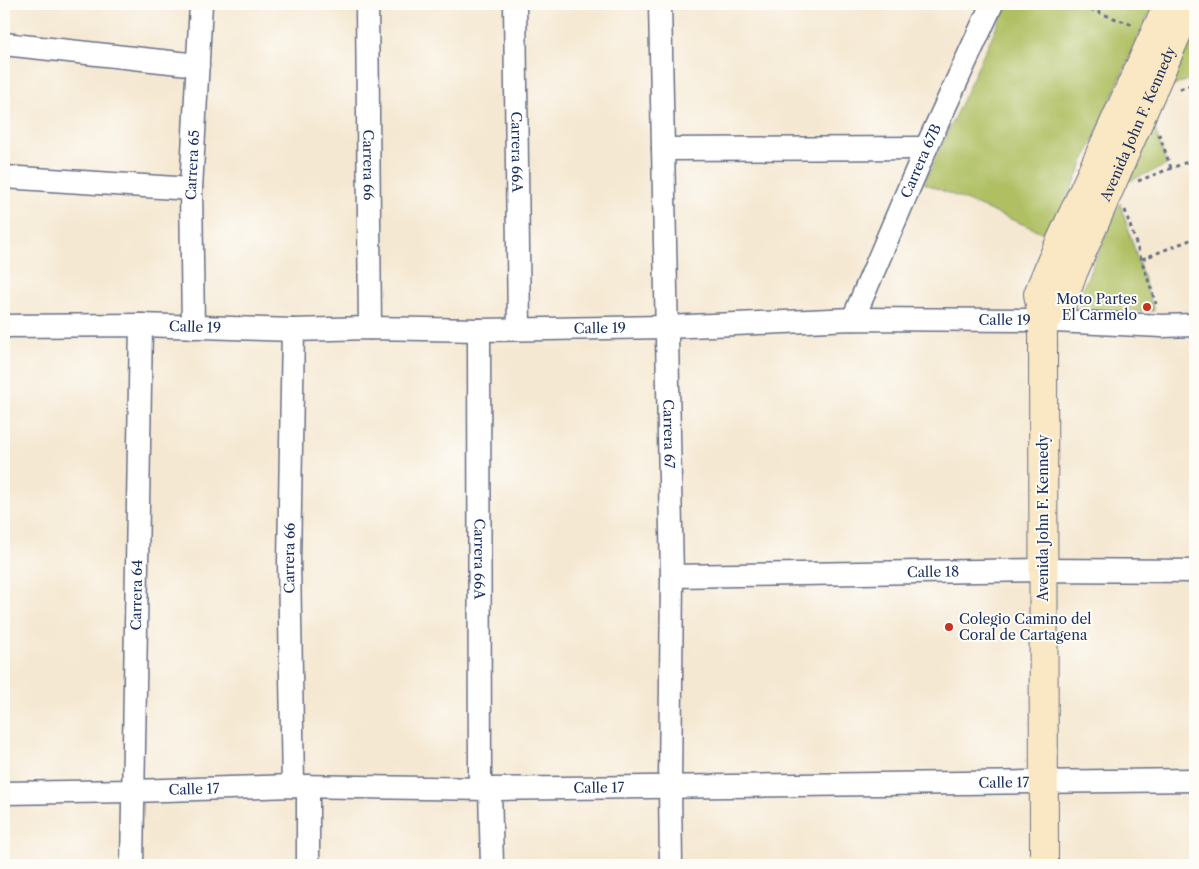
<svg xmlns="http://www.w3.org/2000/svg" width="1199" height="869" font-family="'Libre Caslon Text',serif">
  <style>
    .green { fill: #afbf62; stroke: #657760 }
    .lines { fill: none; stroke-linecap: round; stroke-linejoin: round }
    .street-casing { stroke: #677087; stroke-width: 25 }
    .secondary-casing { stroke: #677087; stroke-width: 30 }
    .path { stroke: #677087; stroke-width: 3; stroke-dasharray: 4 4; stroke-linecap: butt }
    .street { stroke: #fff; stroke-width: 22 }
    .secondary { stroke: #fae7c3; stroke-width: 28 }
    .poi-dot { fill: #c8321e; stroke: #fdfcf7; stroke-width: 2 }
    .labels { text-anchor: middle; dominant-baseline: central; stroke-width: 4; stroke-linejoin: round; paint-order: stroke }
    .street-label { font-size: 14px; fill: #1b2f5e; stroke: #fdfcf7 }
    .poi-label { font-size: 14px; fill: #1b2f5e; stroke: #fdfcf7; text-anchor: end }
  </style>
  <rect width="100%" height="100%" fill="#fdfcf7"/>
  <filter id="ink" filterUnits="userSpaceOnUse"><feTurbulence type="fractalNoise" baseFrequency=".02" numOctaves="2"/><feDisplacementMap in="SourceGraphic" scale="10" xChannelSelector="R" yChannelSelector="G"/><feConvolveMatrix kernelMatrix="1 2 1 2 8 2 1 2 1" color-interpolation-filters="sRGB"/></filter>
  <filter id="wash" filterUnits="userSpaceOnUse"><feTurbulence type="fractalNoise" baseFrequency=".0096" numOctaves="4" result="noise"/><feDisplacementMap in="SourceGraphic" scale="20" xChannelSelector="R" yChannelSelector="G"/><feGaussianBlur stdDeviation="1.12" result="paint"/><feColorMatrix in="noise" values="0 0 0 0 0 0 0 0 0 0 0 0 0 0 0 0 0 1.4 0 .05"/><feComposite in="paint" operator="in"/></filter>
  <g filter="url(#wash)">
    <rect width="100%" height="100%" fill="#f5e8d2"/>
    <g class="green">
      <polygon points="1007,4 1153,4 1051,236 924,183"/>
      <polygon points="1195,22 1195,77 1166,89"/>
      <polygon points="1152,121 1167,165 1129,181"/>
      <polygon points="1120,203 1154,311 1083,311 1078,303 1079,297"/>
    </g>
  </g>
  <g filter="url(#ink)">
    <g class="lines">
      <g class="street-casing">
        <g id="street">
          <path id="s1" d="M367 4 370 328"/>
          <path id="s2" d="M515 4 519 329"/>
          <path id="s3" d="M660 4 672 576 670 786 671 865"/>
          <polyline points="4,44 198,65"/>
          <polyline points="663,149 926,148"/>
          <polyline points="4,177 191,189"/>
          <path id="s4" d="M853 319 926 148 992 4"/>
          <path id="s5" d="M4 326 141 325 293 330 370 328 479 330 666 327 853 319 1032 320 1162 326 1195 325"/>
          <path id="s6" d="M193 327 191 189 201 4"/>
          <path id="s7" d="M479 330 480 788"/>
          <path id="s8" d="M672 576 1043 570 1195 571"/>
          <path id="s9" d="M293 786 289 562 293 330"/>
          <polyline points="308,786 308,865"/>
          <polyline points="490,789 492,865"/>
          <path id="s10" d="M4 793 132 791 293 786 490 789 1195 780"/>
          <path id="s11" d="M132 865 141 325"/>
        </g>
      </g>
      <g class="secondary-casing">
        <g id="secondary">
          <path id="s12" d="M1043 321 1062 304 1073 273 1190 4"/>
          <polyline points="1044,865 1043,321 1038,294 1051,262 1168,4"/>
        </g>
      </g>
      <g class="path">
        <polyline points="1075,4 1133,25"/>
        <polyline points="1099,12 1102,4"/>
        <polyline points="1180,89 1195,83"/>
        <polyline points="1159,134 1171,168"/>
        <polyline points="1138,181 1195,159"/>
        <polyline points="1125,210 1156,304"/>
        <polyline points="1142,259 1195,238"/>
      </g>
      <use href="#street" class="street"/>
      <use href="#secondary" class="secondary"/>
    </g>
  </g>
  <g class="poi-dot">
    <circle cx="1147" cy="307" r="5"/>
    <circle cx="949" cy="627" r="5"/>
  </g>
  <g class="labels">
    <g class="street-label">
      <text stroke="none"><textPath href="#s12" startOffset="221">Avenida John F. Kennedy</textPath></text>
      <text stroke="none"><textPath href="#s2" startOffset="148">Carrera 66A</textPath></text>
      <text stroke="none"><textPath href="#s4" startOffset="172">Carrera 67B</textPath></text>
      <text stroke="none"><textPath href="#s6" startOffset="162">Carrera 65</textPath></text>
      <text stroke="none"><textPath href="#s1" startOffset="161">Carrera 66</textPath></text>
      <text stroke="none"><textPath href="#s5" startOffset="1001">Calle 19</textPath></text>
      <text stroke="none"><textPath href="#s5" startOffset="191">Calle 19</textPath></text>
      <text stroke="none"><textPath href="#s5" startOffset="596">Calle 19</textPath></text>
      <text stroke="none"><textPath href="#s3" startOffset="430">Carrera 67</textPath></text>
      <text transform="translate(1043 518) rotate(-90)">Avenida John F. Kennedy</text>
      <text stroke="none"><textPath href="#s9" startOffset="228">Carrera 66</textPath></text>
      <text stroke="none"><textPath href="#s7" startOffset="229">Carrera 66A</textPath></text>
      <text stroke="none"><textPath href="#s8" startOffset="261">Calle 18</textPath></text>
      <text stroke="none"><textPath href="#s11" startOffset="270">Carrera 64</textPath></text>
      <text stroke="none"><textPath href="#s10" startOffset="1000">Calle 17</textPath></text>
      <text stroke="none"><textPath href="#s10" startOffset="595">Calle 17</textPath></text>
      <text stroke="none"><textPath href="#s10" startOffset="190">Calle 17</textPath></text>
    </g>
    <g class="poi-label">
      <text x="1137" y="299">Moto Partes<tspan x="1137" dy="16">El Carmelo</tspan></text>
      <text x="959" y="619" text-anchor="start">Colegio Camino del<tspan x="959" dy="16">Coral de Cartagena</tspan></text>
    </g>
  </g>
  <rect width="1199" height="869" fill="none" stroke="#fdfcf7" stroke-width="20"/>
</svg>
